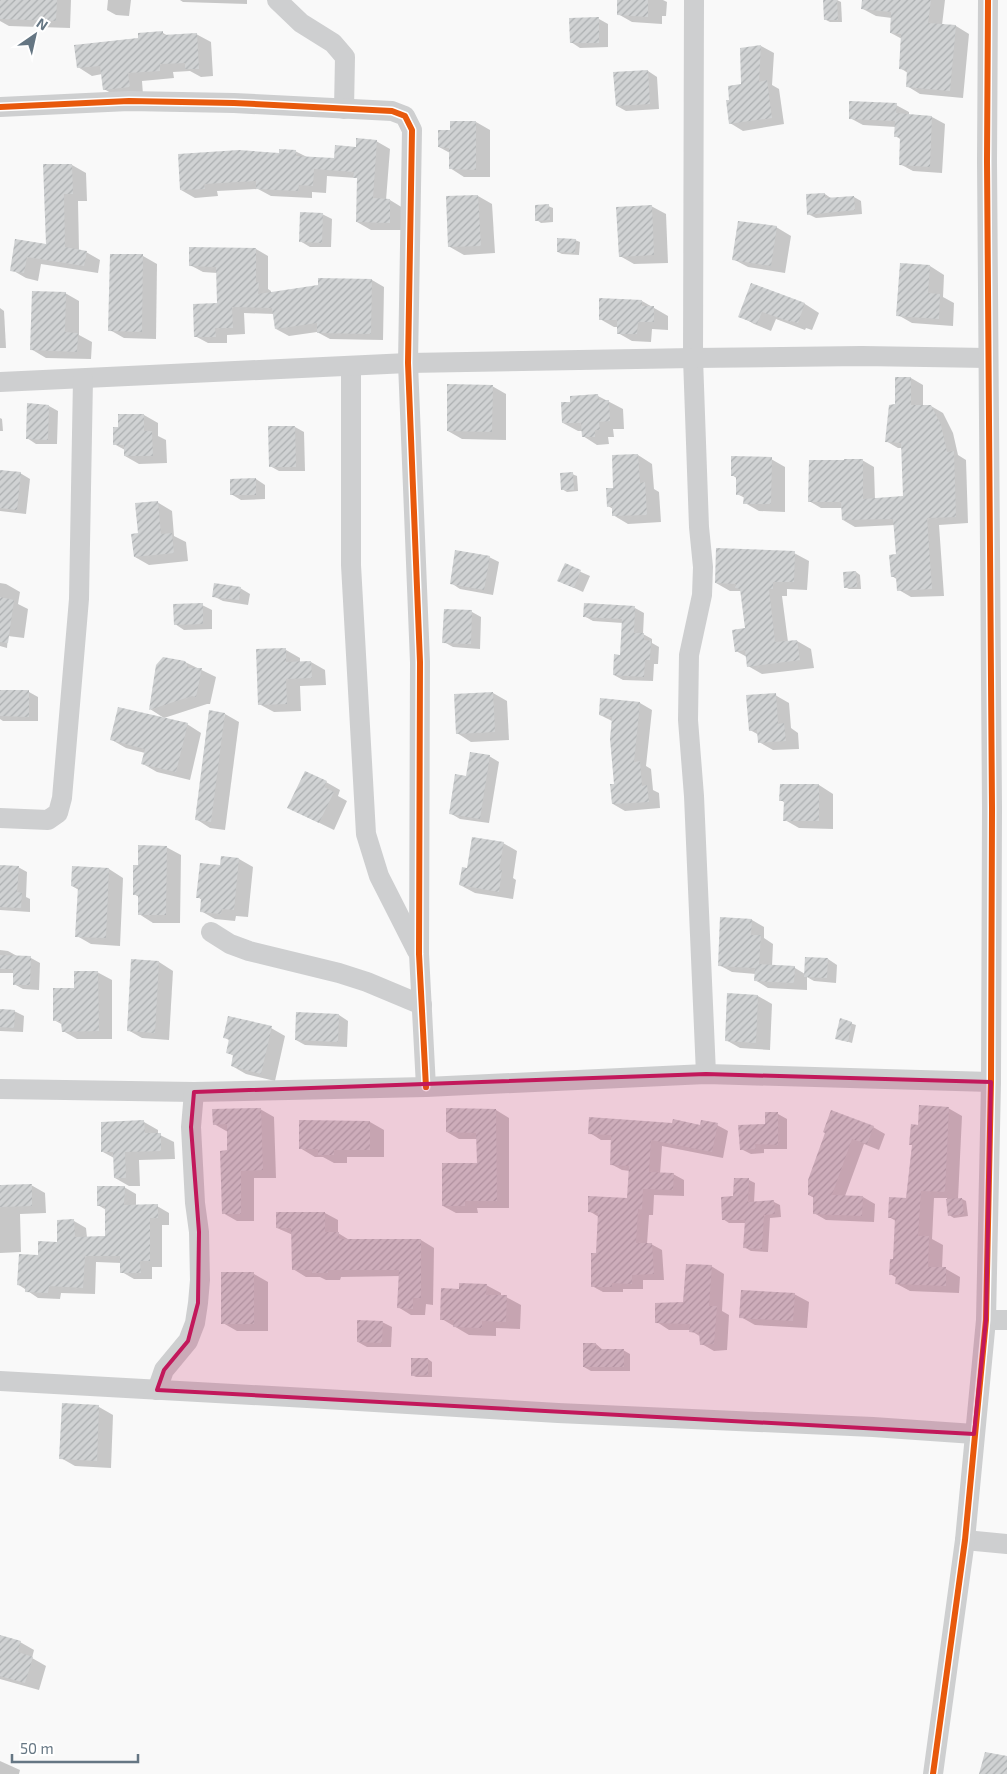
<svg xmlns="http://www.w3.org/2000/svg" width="1007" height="1774" font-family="'Exo 2',sans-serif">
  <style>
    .shadow { fill: #0003 }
    .building { fill: url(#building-hatch) }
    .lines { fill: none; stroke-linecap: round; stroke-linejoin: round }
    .street { stroke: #cecfd0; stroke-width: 20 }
    .cycleway-casing { stroke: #fff; stroke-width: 9 }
    .cycleway { stroke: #e8590c; stroke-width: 6 }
    .marked { fill: #c2185b; fill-opacity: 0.2; stroke: #c2185b; stroke-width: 4; stroke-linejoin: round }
  </style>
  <defs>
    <pattern id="building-hatch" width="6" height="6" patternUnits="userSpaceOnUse" patternTransform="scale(1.25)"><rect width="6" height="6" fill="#d0d2d3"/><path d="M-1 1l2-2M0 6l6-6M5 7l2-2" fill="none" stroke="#acafb1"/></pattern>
  </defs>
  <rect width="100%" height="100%" fill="#f9f9f9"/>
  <g class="shadow">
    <polygon points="0,0 71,0 70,28 9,26 0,21"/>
    <polygon points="108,0 131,0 129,16 116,15 107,10"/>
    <polygon points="180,0 247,0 247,4 183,2"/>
    <polygon points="619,0 663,0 667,2 666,16 662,16 662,24 632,22 618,14"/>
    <polygon points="825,0 837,0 841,2 842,22 830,22 826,20"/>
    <polygon points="863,0 945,0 942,25 956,26 969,34 963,98 920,94 907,86 908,73 900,68 902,39 891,33 892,18 876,16 863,9"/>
    <polygon points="599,19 608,24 608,47 580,48 571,42"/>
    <polygon points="163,33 168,36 196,34 211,42 213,76 201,77 190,71 173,72 174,78 142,81 143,95 118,97 104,89 102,74 92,76 78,67 139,39"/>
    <polygon points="761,46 774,53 772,85 779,89 784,124 743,131 730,123 731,101 743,85 741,49"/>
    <polygon points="648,71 657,77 659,109 626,111 617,106"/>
    <polygon points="896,105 909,112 909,115 932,117 945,124 942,173 913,171 900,164 902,140 895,136 896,127 863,125 850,118"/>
    <polygon points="451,122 476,122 490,130 490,177 464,177 450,168 450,153 439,147 452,131"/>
    <polygon points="376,141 390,149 386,200 390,200 403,208 403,230 371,230 357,222 357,178 327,176 326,193 312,192 312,198 271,196 258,189 217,191 218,196 195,198 181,190 280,154 295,151 307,157 336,159"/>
    <polygon points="72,165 86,173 87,201 78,201 79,251 86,252 100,260 98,273 41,264 38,281 26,278 12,270 16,241 47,246"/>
    <polygon points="825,194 832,199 854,197 861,201 862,214 816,218 808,214"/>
    <polygon points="478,196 492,204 495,253 464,255 450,247 447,198"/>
    <polygon points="548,206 553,208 553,222 541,223 537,220"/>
    <polygon points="651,206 666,214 668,263 634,264 620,256"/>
    <polygon points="322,214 332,219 331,247 310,247 300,241"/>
    <polygon points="776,227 791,236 785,273 748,267 733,259"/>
    <polygon points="575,240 580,242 579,255 562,254 558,252"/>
    <polygon points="256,249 268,256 268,289 271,291 271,293 372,280 384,287 383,340 330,339 317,332 289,336 276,329 274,314 244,313 245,334 227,335 227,343 208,343 195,336 218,305 217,273 203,272 190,265"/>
    <polygon points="143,256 157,264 156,339 124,338 110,330"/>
    <polygon points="930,266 944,275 943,297 954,303 953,326 912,323 898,315"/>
    <polygon points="752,285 805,304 819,313 812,330 806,328 805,330 776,319 771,331 754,324 740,316"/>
    <polygon points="65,293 79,301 79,335 92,342 91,359 46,358 31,349"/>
    <polygon points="642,301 668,316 668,330 652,329 651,342 632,341 618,333 618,327 614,327 600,319"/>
    <polygon points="0,308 4,311 6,348 0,348"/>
    <polygon points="911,378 923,385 923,406 931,406 943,413 953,433 958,455 966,460 968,523 939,525 944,596 911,597 899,590 898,580 892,576 897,555 895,525 855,527 843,520 843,508 821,508 809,501 862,460 874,467 875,500 905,498 902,448 898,448 886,441 896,405"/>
    <polygon points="492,386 506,394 506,440 462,439 448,431"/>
    <polygon points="598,396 623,409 624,429 613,429 614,437 608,437 609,444 597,445 583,436 583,431 578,431 563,423 571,403"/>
    <polygon points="49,406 58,411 57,444 36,444 27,438"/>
    <polygon points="144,415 158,423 158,436 166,440 167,463 139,464 125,456 125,450 114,444 119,429"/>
    <polygon points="0,418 2,419 3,431 0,431"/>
    <polygon points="295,427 304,432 305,471 279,471 270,466"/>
    <polygon points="638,455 652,464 654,489 659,492 661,522 628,524 613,515 613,509 608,506 614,489 613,456"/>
    <polygon points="771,459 785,467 785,512 759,511 745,503 745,498 737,494 738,479 732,475"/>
    <polygon points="0,472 20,473 30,479 26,514 0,511"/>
    <polygon points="572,474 577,476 578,491 567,492 562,489"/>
    <polygon points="256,479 265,485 265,499 241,500 231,494"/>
    <polygon points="157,502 172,511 174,536 186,542 188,561 149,565 135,557"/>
    <polygon points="794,553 809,561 807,590 787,589 787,596 782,596 788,642 797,641 811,649 814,668 762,674 748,666 747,657 736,651 747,630 742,591 730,591 716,583"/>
    <polygon points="489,557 499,562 493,595 460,589 451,583"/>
    <polygon points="565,565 590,576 583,592 559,581"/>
    <polygon points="856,572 860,575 861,589 849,589 845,587"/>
    <polygon points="0,583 6,584 20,592 18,604 28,609 24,638 8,636 7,648 0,646"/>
    <polygon points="240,588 250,594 248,605 223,601 213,596"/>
    <polygon points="585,604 635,608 644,613 643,634 652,639 652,643 659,647 658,664 654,664 653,681 623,680 614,675 621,656 623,623 593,621 584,616"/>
    <polygon points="202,605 212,610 212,629 184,630 175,624"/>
    <polygon points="472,612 481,617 480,649 453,647 444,642"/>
    <polygon points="286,650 300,658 300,662 311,662 325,670 326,685 300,686 301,711 274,712 259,704"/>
    <polygon points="185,662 216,677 210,704 207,704 164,718 150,709"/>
    <polygon points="0,691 29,692 38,697 38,721 3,721 0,719"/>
    <polygon points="493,693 507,701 509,740 471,742 457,733"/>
    <polygon points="775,695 789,703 791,728 798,733 799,749 773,750 759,742 759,735 750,730"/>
    <polygon points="640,703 652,710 646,766 651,769 653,790 659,793 660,808 625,811 613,804 616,785 612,721 600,715"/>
    <polygon points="225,714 239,722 225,830 210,828 196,819"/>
    <polygon points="187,724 201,733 190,780 157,772 143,764 145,753 126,748 112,740"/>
    <polygon points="489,756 499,762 489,823 460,819 450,813 467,777"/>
    <polygon points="326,782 340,790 338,796 347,801 334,830 303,815"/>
    <polygon points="781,785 819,785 833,794 833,829 799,828 785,820 785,803 781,800"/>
    <polygon points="503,843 517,851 513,878 516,880 513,899 475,893 460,885 469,870"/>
    <polygon points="166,847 181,855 180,923 153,923 139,914 139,897 134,894 139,866"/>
    <polygon points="239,859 253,867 248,917 236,916 235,921 215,919 201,911 202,900 198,897 221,866"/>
    <polygon points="0,866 18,867 27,872 26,897 30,899 30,912 0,910"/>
    <polygon points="109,869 123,878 120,946 91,944 77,936 79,890 72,886"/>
    <polygon points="752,920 764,927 764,938 773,944 772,966 795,968 805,974 806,958 828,959 837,965 836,983 814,981 807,977 807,990 768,988 755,980 756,974 732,972 719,965"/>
    <polygon points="0,950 8,951 17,956 31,958 40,963 39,990 23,989 14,984 14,973 0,973"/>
    <polygon points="132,960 159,962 173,971 169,1040 142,1038 128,1030"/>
    <polygon points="97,972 112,980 112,1039 77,1039 63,1031 63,1025 54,1020 76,989"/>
    <polygon points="758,996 772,1004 770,1050 740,1048 726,1040"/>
    <polygon points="0,1011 14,1011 24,1016 23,1032 0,1031"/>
    <polygon points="297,1013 339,1015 348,1021 347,1047 305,1045 296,1040"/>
    <polygon points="841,1020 856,1025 852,1043 836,1038"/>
    <polygon points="271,1028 285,1036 275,1081 246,1074 232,1066 234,1056 227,1052 230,1041 224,1037"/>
    <polygon points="948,1108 962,1116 958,1199 962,1199 966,1201 968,1216 954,1218 949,1215 947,1198 934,1198 932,1239 943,1245 942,1268 946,1269 960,1277 959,1293 910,1291 897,1284 897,1278 890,1274 894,1260 896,1221 889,1217 907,1199 919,1126"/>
    <polygon points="260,1109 274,1117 276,1178 254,1178 254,1221 237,1221 223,1213 229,1152 228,1132 214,1124"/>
    <polygon points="447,1110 496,1110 509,1118 509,1208 477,1208 478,1213 456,1213 443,1206 478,1164 478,1139 459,1139 447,1132"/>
    <polygon points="778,1114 787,1119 787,1149 764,1149 764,1153 751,1154 741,1149"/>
    <polygon points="144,1122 158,1130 158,1134 174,1142 175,1159 139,1160 140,1186 129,1186 115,1178 114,1158 103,1152"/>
    <polygon points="370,1122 384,1130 384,1157 347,1157 347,1163 334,1163 323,1157 315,1157 300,1148"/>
    <polygon points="717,1125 728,1131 723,1158 662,1146 660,1174 673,1174 684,1180 684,1196 654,1195 653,1215 649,1215 647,1244 651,1244 662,1250 664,1280 643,1280 643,1289 623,1289 623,1292 603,1292 592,1286 597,1254 599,1217 589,1211 628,1200 630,1171 622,1170 611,1164 612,1140 601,1140 590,1133"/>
    <polygon points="873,1127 885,1134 879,1150 864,1144 845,1196 863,1197 875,1204 874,1222 826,1220 814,1213 814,1198 809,1195 826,1133"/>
    <polygon points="749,1180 755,1183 754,1203 774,1202 780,1205 781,1217 770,1218 768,1252 751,1251 744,1247 746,1223 729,1223 723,1219 734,1198"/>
    <polygon points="31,1185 45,1193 46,1213 20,1214 21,1252 0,1253 0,1186"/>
    <polygon points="124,1187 136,1194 136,1206 157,1206 169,1213 169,1225 162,1225 162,1267 152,1267 152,1279 134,1279 122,1272 122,1263 96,1262 95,1294 61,1293 60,1299 38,1298 19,1285 39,1256 59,1243 58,1221 74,1221 86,1228 87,1238 106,1237 106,1210 98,1205"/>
    <polygon points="325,1213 338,1220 338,1233 351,1241 421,1240 434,1248 433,1305 426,1304 425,1315 411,1315 398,1307 400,1276 341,1277 340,1280 326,1280 320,1277 306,1277 293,1269 293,1235 277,1228"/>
    <polygon points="711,1266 724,1274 722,1311 729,1315 727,1350 714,1351 702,1344 701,1337 690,1330 669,1330 657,1322 684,1304"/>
    <polygon points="254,1274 268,1282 268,1331 237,1331 223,1323"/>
    <polygon points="486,1285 501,1293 501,1296 506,1297 521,1305 520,1329 496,1328 496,1336 469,1335 442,1319 460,1290"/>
    <polygon points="794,1294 809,1302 807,1328 755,1325 741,1317"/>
    <polygon points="382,1322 392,1327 391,1347 367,1347 358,1342"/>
    <polygon points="584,1344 596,1344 603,1350 623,1350 630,1354 630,1371 591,1371 584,1367"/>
    <polygon points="428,1359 432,1362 432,1377 416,1377 412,1375"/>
    <polygon points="99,1407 113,1415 111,1468 75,1466 61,1458"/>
    <polygon points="20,1642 34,1650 32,1658 46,1666 39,1690 0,1679 0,1645"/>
    <polygon points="0,1761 20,1770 19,1774 0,1774"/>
  </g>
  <g class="building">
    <polygon points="0,0 57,0 56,21 0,19"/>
    <polygon points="617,0 648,0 648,17 617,15"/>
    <polygon points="823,0 837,0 838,20 824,20"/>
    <polygon points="862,0 931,0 928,23 956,25 950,91 906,87 907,70 899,69 901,34 890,33 891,12 861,9"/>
    <polygon points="599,17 599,43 570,43 569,18"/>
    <polygon points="163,31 163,35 197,33 199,69 185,69 185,63 160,64 160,71 128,73 130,87 103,90 100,66 77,68 74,45 138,38 138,33"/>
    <polygon points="761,45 759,82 767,80 772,118 729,124 726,100 729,100 728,86 741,84 740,48"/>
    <polygon points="648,70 650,104 616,106 613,72"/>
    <polygon points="849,101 897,103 896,113 932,116 930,167 899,165 900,137 894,137 895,121 849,119"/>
    <polygon points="450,121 476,121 476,170 449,169 449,148 438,147 438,130 450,130"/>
    <polygon points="356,138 377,140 373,198 390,199 390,223 356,222 357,178 353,178 354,172 314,169 313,186 299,185 298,191 256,189 256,181 204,184 205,189 180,190 178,154 239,150 279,153 279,149 296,150 296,156 334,158 335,145 356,147"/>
    <polygon points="43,164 72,164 73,194 64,194 65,247 87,251 84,266 27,257 24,273 10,271 15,239 46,244"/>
    <polygon points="825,193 825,198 854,196 855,210 807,215 806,194"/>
    <polygon points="478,195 481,246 448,247 446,196"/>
    <polygon points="549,204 550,220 535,221 535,205"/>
    <polygon points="652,205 654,255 619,257 616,207"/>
    <polygon points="300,212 323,213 322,243 299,242"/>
    <polygon points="738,221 777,226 771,266 732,260"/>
    <polygon points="557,238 576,239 575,253 557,252"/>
    <polygon points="189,247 256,248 256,282 259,283 258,294 318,285 318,278 372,279 371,334 317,333 317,323 275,329 272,308 232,307 233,328 215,328 216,337 194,337 193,304 217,303 216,267 189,266"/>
    <polygon points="110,254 143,254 142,332 108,331"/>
    <polygon points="900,263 930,265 928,293 940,294 939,319 896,316"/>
    <polygon points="751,283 805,303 798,323 791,321 791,322 762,312 757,324 738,317"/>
    <polygon points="32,291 66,292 65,332 78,333 77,352 30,350"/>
    <polygon points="599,298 642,300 642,306 654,306 654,322 638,322 637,334 617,334 617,320 599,320"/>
    <polygon points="895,377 911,377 911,405 931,405 941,425 947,452 954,451 956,517 927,518 932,589 897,591 896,577 891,577 889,555 896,554 893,519 842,520 841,502 808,502 809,460 844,460 844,459 863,459 863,499 903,496 901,443 885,442 889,405 895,404"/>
    <polygon points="447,384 493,385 492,432 447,431"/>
    <polygon points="598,394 599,400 609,400 610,421 599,422 600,430 595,430 595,437 582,437 581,423 562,423 561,402 570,402 570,396"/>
    <polygon points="27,403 49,405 48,440 26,439"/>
    <polygon points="118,414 144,414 144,431 152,431 153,456 124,456 124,445 113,445 113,427 118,427"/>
    <polygon points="268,426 295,426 296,467 269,467"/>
    <polygon points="638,454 640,483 645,482 647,515 612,516 612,506 607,507 606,488 613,488 612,455"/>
    <polygon points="731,456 772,457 771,504 743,504 744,495 736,495 736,476 731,476"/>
    <polygon points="0,470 21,472 17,510 0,508"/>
    <polygon points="573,472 574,490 561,490 560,473"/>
    <polygon points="256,478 256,495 230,495 230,479"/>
    <polygon points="158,501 161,534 172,533 174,553 134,557 131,534 138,533 135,503"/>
    <polygon points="716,548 795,551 794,582 773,582 773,589 769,589 775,642 797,640 800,660 747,667 745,650 735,652 732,630 745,628 740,589 735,588 736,584 715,583"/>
    <polygon points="455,550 490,556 484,590 450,584"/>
    <polygon points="565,563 581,570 574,588 557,581"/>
    <polygon points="856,571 857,587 844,588 843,572"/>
    <polygon points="214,583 241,587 239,600 212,597"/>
    <polygon points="0,597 14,600 8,643 0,642"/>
    <polygon points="203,603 203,624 174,625 173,604"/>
    <polygon points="584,603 635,606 634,633 644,633 644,640 651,641 650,660 645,660 644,677 613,675 614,654 620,655 622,619 583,617"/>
    <polygon points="444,609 472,610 471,644 442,643"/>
    <polygon points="286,648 286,662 311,661 312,678 286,679 287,704 258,705 256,649"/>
    <polygon points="163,657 185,661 189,668 202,668 196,697 192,696 149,710 156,665"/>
    <polygon points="0,690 29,690 29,717 0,716"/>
    <polygon points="493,692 495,732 456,734 454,694"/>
    <polygon points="776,693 778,724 784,723 786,741 758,743 757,730 749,731 746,695"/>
    <polygon points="600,698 640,702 634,762 640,761 642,786 647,785 649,802 612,804 610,784 614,784 610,739 612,717 599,715"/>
    <polygon points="118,707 188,723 176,772 141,764 145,749 110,740"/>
    <polygon points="209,710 225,713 211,822 195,820"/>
    <polygon points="470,752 490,755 480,819 449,814 455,774 466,776"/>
    <polygon points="305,771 327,781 324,787 334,792 319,823 287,808"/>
    <polygon points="780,784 819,784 819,821 783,821 784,801 779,801"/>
    <polygon points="472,837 504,842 499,870 502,870 499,892 459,885 462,867 467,868"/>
    <polygon points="138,845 167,846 166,915 138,915 138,895 133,895 133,865 138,865"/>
    <polygon points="221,856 239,858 234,910 222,909 221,914 200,912 201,898 196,898 200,863 220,865"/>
    <polygon points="0,865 19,866 17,892 22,893 21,908 0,907"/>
    <polygon points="72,866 109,868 106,938 75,937 78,887 71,886"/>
    <polygon points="720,917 752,919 751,935 761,935 759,964 795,966 794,983 754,981 755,968 718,966"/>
    <polygon points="0,955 31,956 30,985 13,985 13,969 0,969"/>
    <polygon points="805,957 828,958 827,978 804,977"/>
    <polygon points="131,959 159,961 155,1033 127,1031"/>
    <polygon points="74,971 98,971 99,1031 62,1032 61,1021 53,1021 53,988 74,988"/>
    <polygon points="727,993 758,995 756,1043 725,1041"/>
    <polygon points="0,1009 15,1010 14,1028 0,1027"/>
    <polygon points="296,1012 339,1014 338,1042 295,1040"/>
    <polygon points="228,1016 272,1026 261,1074 231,1066 233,1055 226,1053 229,1039 223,1038"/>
    <polygon points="840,1018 852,1022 848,1042 835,1039"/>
    <polygon points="919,1105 949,1107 945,1192 921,1191 918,1236 929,1236 928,1267 946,1267 946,1286 895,1284 896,1275 889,1275 890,1259 893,1259 895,1218 888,1218 889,1197 906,1198 912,1145 909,1145 911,1124 918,1125"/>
    <polygon points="261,1108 263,1170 241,1171 241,1214 222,1214 220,1151 227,1150 227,1124 213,1125 212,1109"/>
    <polygon points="446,1108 496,1109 497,1201 465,1201 465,1206 442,1206 442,1163 477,1163 476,1133 446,1132"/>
    <polygon points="831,1110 874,1126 867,1144 852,1139 832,1195 863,1196 862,1216 813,1214 813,1196 808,1195 808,1180 825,1133 823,1132"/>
    <polygon points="765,1112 778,1112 778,1145 755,1144 756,1149 740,1150 738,1125 765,1124"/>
    <polygon points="589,1117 672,1123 673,1119 700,1125 701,1120 718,1123 712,1152 651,1140 649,1172 674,1173 673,1190 643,1189 642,1210 638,1209 636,1243 652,1243 654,1274 632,1275 632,1284 612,1283 612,1287 591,1287 591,1253 596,1253 598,1213 588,1212 588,1196 627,1198 629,1166 610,1165 611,1135 588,1134"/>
    <polygon points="144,1120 145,1133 161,1133 161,1151 125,1152 126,1178 114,1178 113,1152 101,1152 101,1122"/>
    <polygon points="299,1120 370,1121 370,1150 334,1150 334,1155 318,1155 318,1149 299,1149"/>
    <polygon points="734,1178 749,1178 748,1202 774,1200 775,1214 764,1215 762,1249 743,1248 745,1220 722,1220 721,1197 733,1196"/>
    <polygon points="32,1184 32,1206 0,1207 0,1185"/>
    <polygon points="97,1186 125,1186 124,1205 158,1204 158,1218 150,1218 150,1261 140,1261 141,1273 120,1273 120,1256 85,1256 83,1288 49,1286 48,1293 25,1292 25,1286 17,1285 19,1254 38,1255 38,1241 57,1242 57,1220 74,1219 75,1237 105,1236 105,1206 97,1206"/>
    <polygon points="962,1198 964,1214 948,1216 946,1199"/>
    <polygon points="276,1212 325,1212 325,1232 339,1232 339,1239 421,1239 421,1298 413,1298 413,1309 397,1308 399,1270 328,1270 328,1273 312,1273 312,1270 292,1270 291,1228 276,1228"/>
    <polygon points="686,1264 712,1265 709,1306 717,1306 714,1344 700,1345 699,1333 689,1332 690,1324 655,1323 655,1303 683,1302"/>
    <rect x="221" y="1272" width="33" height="52"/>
    <polygon points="459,1283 487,1284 486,1295 507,1295 506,1322 482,1321 482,1328 453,1327 454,1320 440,1320 441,1288 459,1289"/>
    <polygon points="741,1290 795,1293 793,1321 739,1318"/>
    <polygon points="357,1320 383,1321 382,1343 357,1342"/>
    <polygon points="583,1343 596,1343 596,1349 624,1349 624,1367 583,1367"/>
    <polygon points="411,1358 428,1358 428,1375 411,1376"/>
    <polygon points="62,1403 99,1405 97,1461 59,1459"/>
    <polygon points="0,1635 21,1641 18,1652 33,1657 25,1683 0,1676"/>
    <polygon points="985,1752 1007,1756 1007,1774 979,1774"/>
  </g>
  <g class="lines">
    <g class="street">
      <polyline points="277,0 301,23 333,43 345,57 344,109"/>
      <polyline points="694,0 693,358 699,527 703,567 702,595 689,655 688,720 694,796 706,1074"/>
      <polyline points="0,107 129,101 234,103 392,111 405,116 412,130 408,363 420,662 419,954 426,1087"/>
      <polyline points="351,367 351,565 366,834 379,876 417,951"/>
      <polyline points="0,382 408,363 693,358 862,356 988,358"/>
      <polyline points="0,818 48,820 58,813 62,798 79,599 83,379"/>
      <polyline points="211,932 230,944 249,951 339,973 367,982 422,1005"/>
      <polyline points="0,1089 194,1092 426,1087 706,1074 991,1082"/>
      <polyline points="986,1320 1007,1320"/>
      <polyline points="0,1381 325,1399 558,1413 873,1427 974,1434"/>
      <polyline points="157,1390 164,1370 188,1341 195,1323 198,1303 200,1280 199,1232 195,1203 191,1127 194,1092"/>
      <polyline points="965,1540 1007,1544"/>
      <polyline points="933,1774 965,1540 986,1320 991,1082 992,809 987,161 988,0"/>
    </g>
    <g class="cycleway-casing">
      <g id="cycleway">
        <polyline points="0,107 129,101 234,103 392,111 405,116 412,130 408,363 420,662 419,954 426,1087"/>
        <polyline points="933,1774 965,1540 986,1320 991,1082 992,809 987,161 988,0"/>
      </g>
    </g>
    <use href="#cycleway" class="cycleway"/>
  </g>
  <path class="marked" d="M706 1074 991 1082 986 1320 974 1434 157 1390 164 1370 188 1341 198 1303 199 1232 191 1127 194 1092Z"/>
  <g transform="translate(35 35) rotate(34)" stroke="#ffffff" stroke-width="4" paint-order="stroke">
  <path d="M0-4L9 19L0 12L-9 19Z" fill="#657683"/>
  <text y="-8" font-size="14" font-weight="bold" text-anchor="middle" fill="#657683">N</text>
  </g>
  <path d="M12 1754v8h126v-8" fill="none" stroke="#657683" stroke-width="2.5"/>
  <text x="20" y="1754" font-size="15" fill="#657683" stroke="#ffffff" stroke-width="4" paint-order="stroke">50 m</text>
</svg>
